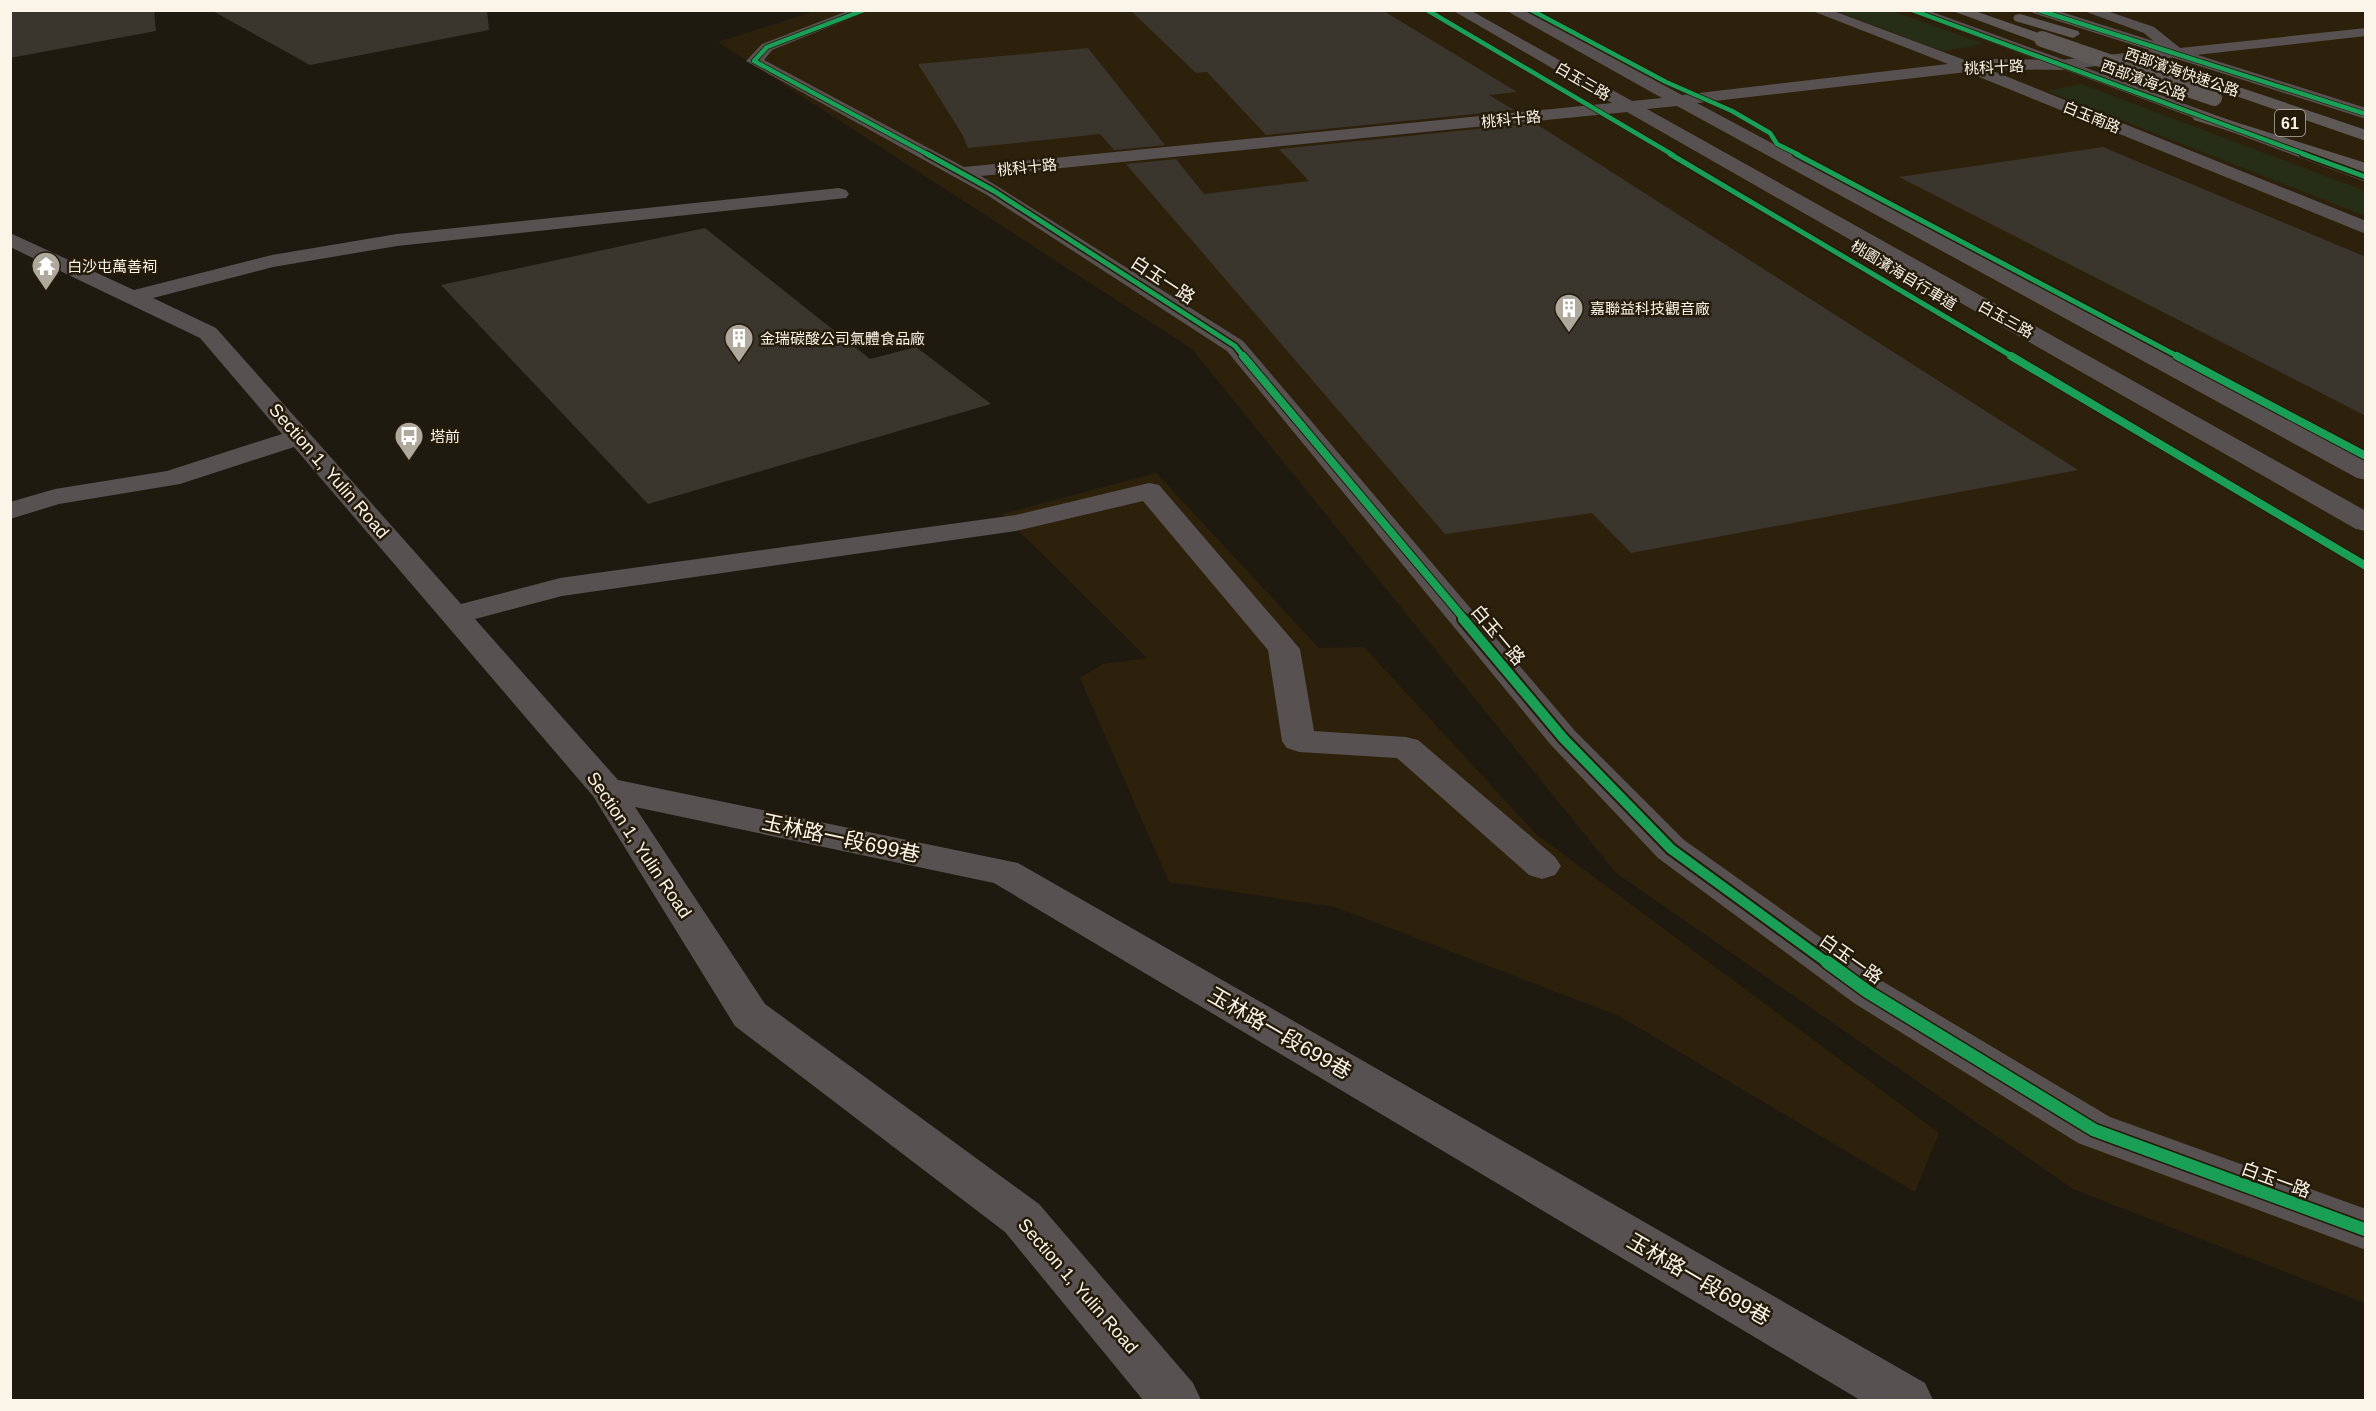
<svg xmlns="http://www.w3.org/2000/svg" width="2376" height="1411" font-family="Helvetica,'Noto Sans TC',sans-serif">
  <style>
    .built { fill: #2e210b }
    .green { fill: #272e18 }
    .building { fill: #3a362d }
    .lines { fill: none; stroke-linecap: round; stroke-linejoin: round }
    .minor { fill: #575251; fill-rule: evenodd }
    .major { fill: #575251; fill-rule: evenodd }
    .highway { fill: #5e5957; fill-rule: evenodd }
    .highway-bridge { stroke: #5e5957; stroke-width: 16 }
    .cycleway-far4-casing { stroke: #251b0a; stroke-width: 6 }
    .cycleway-far3-casing { stroke: #251b0a; stroke-width: 8 }
    .cycleway-far2-casing { stroke: #251b0a; stroke-width: 10 }
    .cycleway-far1-casing { stroke: #251b0a; stroke-width: 14 }
    .cycleway-casing { stroke: #251b0a; stroke-width: 16 }
    .cycleway-far4 { stroke: #1a9f57; stroke-width: 4.5 }
    .cycleway-far3 { stroke: #1a9f57; stroke-width: 5 }
    .cycleway-far2 { stroke: #1a9f57; stroke-width: 8 }
    .cycleway-far1 { stroke: #1a9f57; stroke-width: 10 }
    .cycleway { stroke: #1a9f57; stroke-width: 13 }
    .labels { text-anchor: middle; dominant-baseline: central; stroke-width: 5; stroke-linejoin: round; paint-order: stroke }
    .far-street-label { font-size: 15px; fill: #fbf4e9; stroke: #251b0a }
    .far-poi-label { font-size: 15px; fill: #fbf4e9; stroke: #251b0a; text-anchor: start }
    .shield { fill: #251b0a; stroke: #bbb3a6; stroke-width: 1.5 }
    .shield-label { font-size: 16px; font-weight: bold; fill: #fbf4e9 }
    .street-label { font-size: 18px; fill: #fbf4e9; stroke: #251b0a }
    .near-street-label { font-size: 21px; fill: #fbf4e9; stroke: #251b0a }
  </style>
  <rect width="100%" height="100%" fill="#1f1a10"/>
  <g class="built">
    <polygon points="818,10 2365,11 2365,1303 2073,1189 1616,873 1192,349 718,42"/>
    <polygon points="1156,473 1319,648 1364,647 1536,834 1939,1133 1915,1192 1619,1016 1335,907 1169,882 1080,678 1103,664 1147,658 1002,514"/>
  </g>
  <g class="green">
    <polygon points="1837,11 1892,11 1984,44 1942,51"/>
    <polygon points="2081,84 2365,191 2365,216 2048,91"/>
  </g>
  <g class="building">
    <polygon points="10,10 154,10 156,31 10,58"/>
    <polygon points="211,10 487,10 489,30 310,65"/>
    <polygon points="1130,10 1382,10 1517,92 1489,95 1514,110 1266,135 1207,72 1196,73"/>
    <polygon points="1088,48 1165,145 1114,150 1100,134 968,148 962,134 918,64"/>
    <polygon points="1535,123 2078,470 1631,553 1592,513 1445,534 1126,164 1176,159 1204,194 1309,181 1279,149"/>
    <polygon points="2103,147 2366,257 2366,416 1899,177"/>
    <polygon points="705,228 870,359 916,347 991,404 648,504 441,285"/>
  </g>
  <g class="lines">
    <g class="minor">
      <polygon points="850,10 871,10 772,50 764,60 964,167 1612,103 1452,10 1470,10 1632,101 1662,98 1505,10 1523,10 1682,95 1948,64 1810,10 1831,10 1970,62 1992,59 2061,60 2163,49 2144,33 2081,10 2104,10 2154,27 2180,48 2366,28 2366,36 2061,70 1988,69 2366,221 2366,234 1967,72 1697,103 2366,461 2366,480 2357,478 1677,106 1647,109 2366,511 2366,531 2356,529 1627,112 981,176 1243,341 1575,731 1684,840 1882,981 2110,1117 2366,1209 2366,1250 2078,1143 1854,1003 1658,858 1551,745 1227,351 987,195 746,61 762,44"/>
      <polygon points="839,188 846,190 849,194 846,198 397,246 273,267 153,298 216,328 461,604 560,578 1016,515 1149,483 1159,485 1300,649 1314,731 1406,737 1418,740 1555,857 1561,866 1555,875 1542,879 1529,875 1397,758 1299,752 1287,748 1282,741 1268,650 1143,501 1016,531 562,596 475,619 618,780 1018,863 1925,1383 1933,1400 1860,1400 994,883 635,807 765,1004 1039,1204 1193,1383 1201,1400 1143,1400 1005,1232 735,1026 593,796 294,447 180,484 59,504 10,519 10,502 55,489 167,471 282,434 200,338 10,247 10,233 134,290 272,255 397,234"/>
    </g>
    <g class="major">
      <polygon points="1905,10 1927,10 2366,170 2366,182"/>
      <polygon points="2031,10 2055,10 2366,108 2366,119 2033,13"/>
    </g>
    <g class="highway">
      <polygon points="1950,10 1972,10 2047,36 2049,39 2047,42 2037,42"/>
      <polygon points="2020,14 2078,31 2080,34 2073,38 2015,21 2013,18 2015,15"/>
      <polygon points="2239,87 2366,130 2366,141 2233,95 2231,92 2233,89"/>
      <polygon points="2200,111 2366,163 2366,174 2194,120 2192,116 2194,112"/>
    </g>
    <polyline class="highway-bridge" points="2042,39 2214,98"/>
    <g class="cycleway-far4-casing">
      <g id="cycleway-far4">
        <polyline points="864,10 767,47 754,61 929,155"/>
        <polyline points="1427,10 1673,155"/>
        <polyline points="1531,10 1666,82 1732,111 1770,133 1777,144 1799,155"/>
        <polyline points="1912,10 2307,155"/>
        <polyline points="2038,10 2366,114"/>
      </g>
    </g>
    <g class="cycleway-far3-casing">
      <g id="cycleway-far3">
        <polyline points="927,154 994,191 1235,346 1244,357"/>
        <polyline points="1670,154 2013,357"/>
        <polyline points="1796,154 2179,357"/>
        <polyline points="2303,154 2366,177"/>
      </g>
    </g>
    <g class="cycleway-far2-casing">
      <g id="cycleway-far2">
        <polyline points="1243,356 1465,620"/>
        <polyline points="2011,356 2366,566"/>
        <polyline points="2177,356 2366,456"/>
      </g>
    </g>
    <g class="cycleway-far1-casing">
      <polyline id="cycleway-far1" points="1463,619 1563,738 1671,849 1829,964"/>
    </g>
    <g class="cycleway-casing">
      <polyline id="cycleway" points="1827,962 1868,992 2094,1130 2366,1230"/>
    </g>
    <use href="#cycleway-far4" class="cycleway-far4"/>
    <use href="#cycleway-far3" class="cycleway-far3"/>
    <use href="#cycleway-far2" class="cycleway-far2"/>
    <use href="#cycleway-far1" class="cycleway-far1"/>
    <use href="#cycleway" class="cycleway"/>
  </g>
  <defs>
    <g id="temple-pin" transform="scale(1.5)"><path d="M0 17L-7.5 6A9.5 9.5 0 1 1 7.5 6Z" fill="#aea89d" stroke="#251b0a"/><path d="M0-6L5-2H3V0L6.5 2.5H4V6H1.5V3h-3V6H-4V2.5H-6.5L-3 0V-2H-5Z" fill="#fff"/></g>
    <g id="building-pin" transform="scale(1.5)"><path d="M0 17L-7.5 6A9.5 9.5 0 1 1 7.5 6Z" fill="#aea89d" stroke="#251b0a"/><path d="M-4-6H4V6H1V3H-1V6H-4ZM-2.5-4.3h1.7v1.8h-1.7ZM.8-4.3h1.7v1.8H.8ZM-2.5-1h1.7V.8h-1.7ZM.8-1h1.7V.8H.8Z" fill="#fff"/></g>
    <g id="bus-pin" transform="scale(1.5)"><path d="M0 17L-7.5 6A9.5 9.5 0 1 1 7.5 6Z" fill="#aea89d" stroke="#251b0a"/><path d="M-5-6H5V4H4V6H2V4H-2V6H-4V4H-5ZM-3.5-4V0h7V-4ZM-3.5 1.2v1.5H-2V1.2ZM2 1.2v1.5H3.5V1.2Z" fill="#fff"/></g>
  </defs>
  <g fill-rule="evenodd">
    <use href="#temple-pin" x="46" y="266"/>
    <use href="#building-pin" x="1569" y="308"/>
    <use href="#building-pin" x="739" y="338"/>
    <use href="#bus-pin" x="409" y="436"/>
  </g>
  <g class="labels">
    <g class="far-street-label">
      <text transform="translate(1994 67) rotate(-3)">桃科十路</text>
      <text transform="translate(2182 72) rotate(19)">西部濱海快速公路</text>
      <text transform="translate(2144 80) rotate(20)">西部濱海公路</text>
      <text transform="translate(1583 81) rotate(30)">白玉三路</text>
      <text transform="translate(2092 117) rotate(22)">白玉南路</text>
      <text transform="translate(1511 119) rotate(-6)">桃科十路</text>
      <text transform="translate(1027 167) rotate(-6)">桃科十路</text>
      <text transform="translate(1904 275) rotate(31)">桃園濱海自行車道</text>
      <text transform="translate(2006 319) rotate(29)">白玉三路</text>
    </g>
    <g class="far-poi-label">
      <text x="67" y="266">白沙屯萬善祠</text>
      <text x="1590" y="308">嘉聯益科技觀音廠</text>
      <text x="760" y="338">金瑞碳酸公司氣體食品廠</text>
      <text x="430" y="436">塔前</text>
    </g>
    <rect class="shield" x="2275" y="110" width="30" height="26" rx="4.5"/>
    <g class="shield-label">
      <text x="2290" y="123">61</text>
    </g>
    <g class="street-label">
      <text transform="translate(1163 280) rotate(33)">白玉一路</text>
      <text transform="translate(329 471) rotate(49)">Section 1, Yulin Road</text>
      <text transform="translate(1498 635) rotate(50)">白玉一路</text>
      <text transform="translate(639 845) rotate(56)">Section 1, Yulin Road</text>
      <text transform="translate(1851 959) rotate(35)">白玉一路</text>
      <text transform="translate(2276 1180) rotate(20)">白玉一路</text>
      <text transform="translate(1078 1286) rotate(49)">Section 1, Yulin Road</text>
    </g>
    <g class="near-street-label">
      <text transform="translate(841 838) rotate(12)">玉林路一段699巷</text>
      <text transform="translate(1280 1033) rotate(30)">玉林路一段699巷</text>
      <text transform="translate(1699 1279) rotate(30)">玉林路一段699巷</text>
    </g>
  </g>
  <rect width="2376" height="1411" fill="none" stroke="#fbf4e9" stroke-width="24"/>
</svg>
